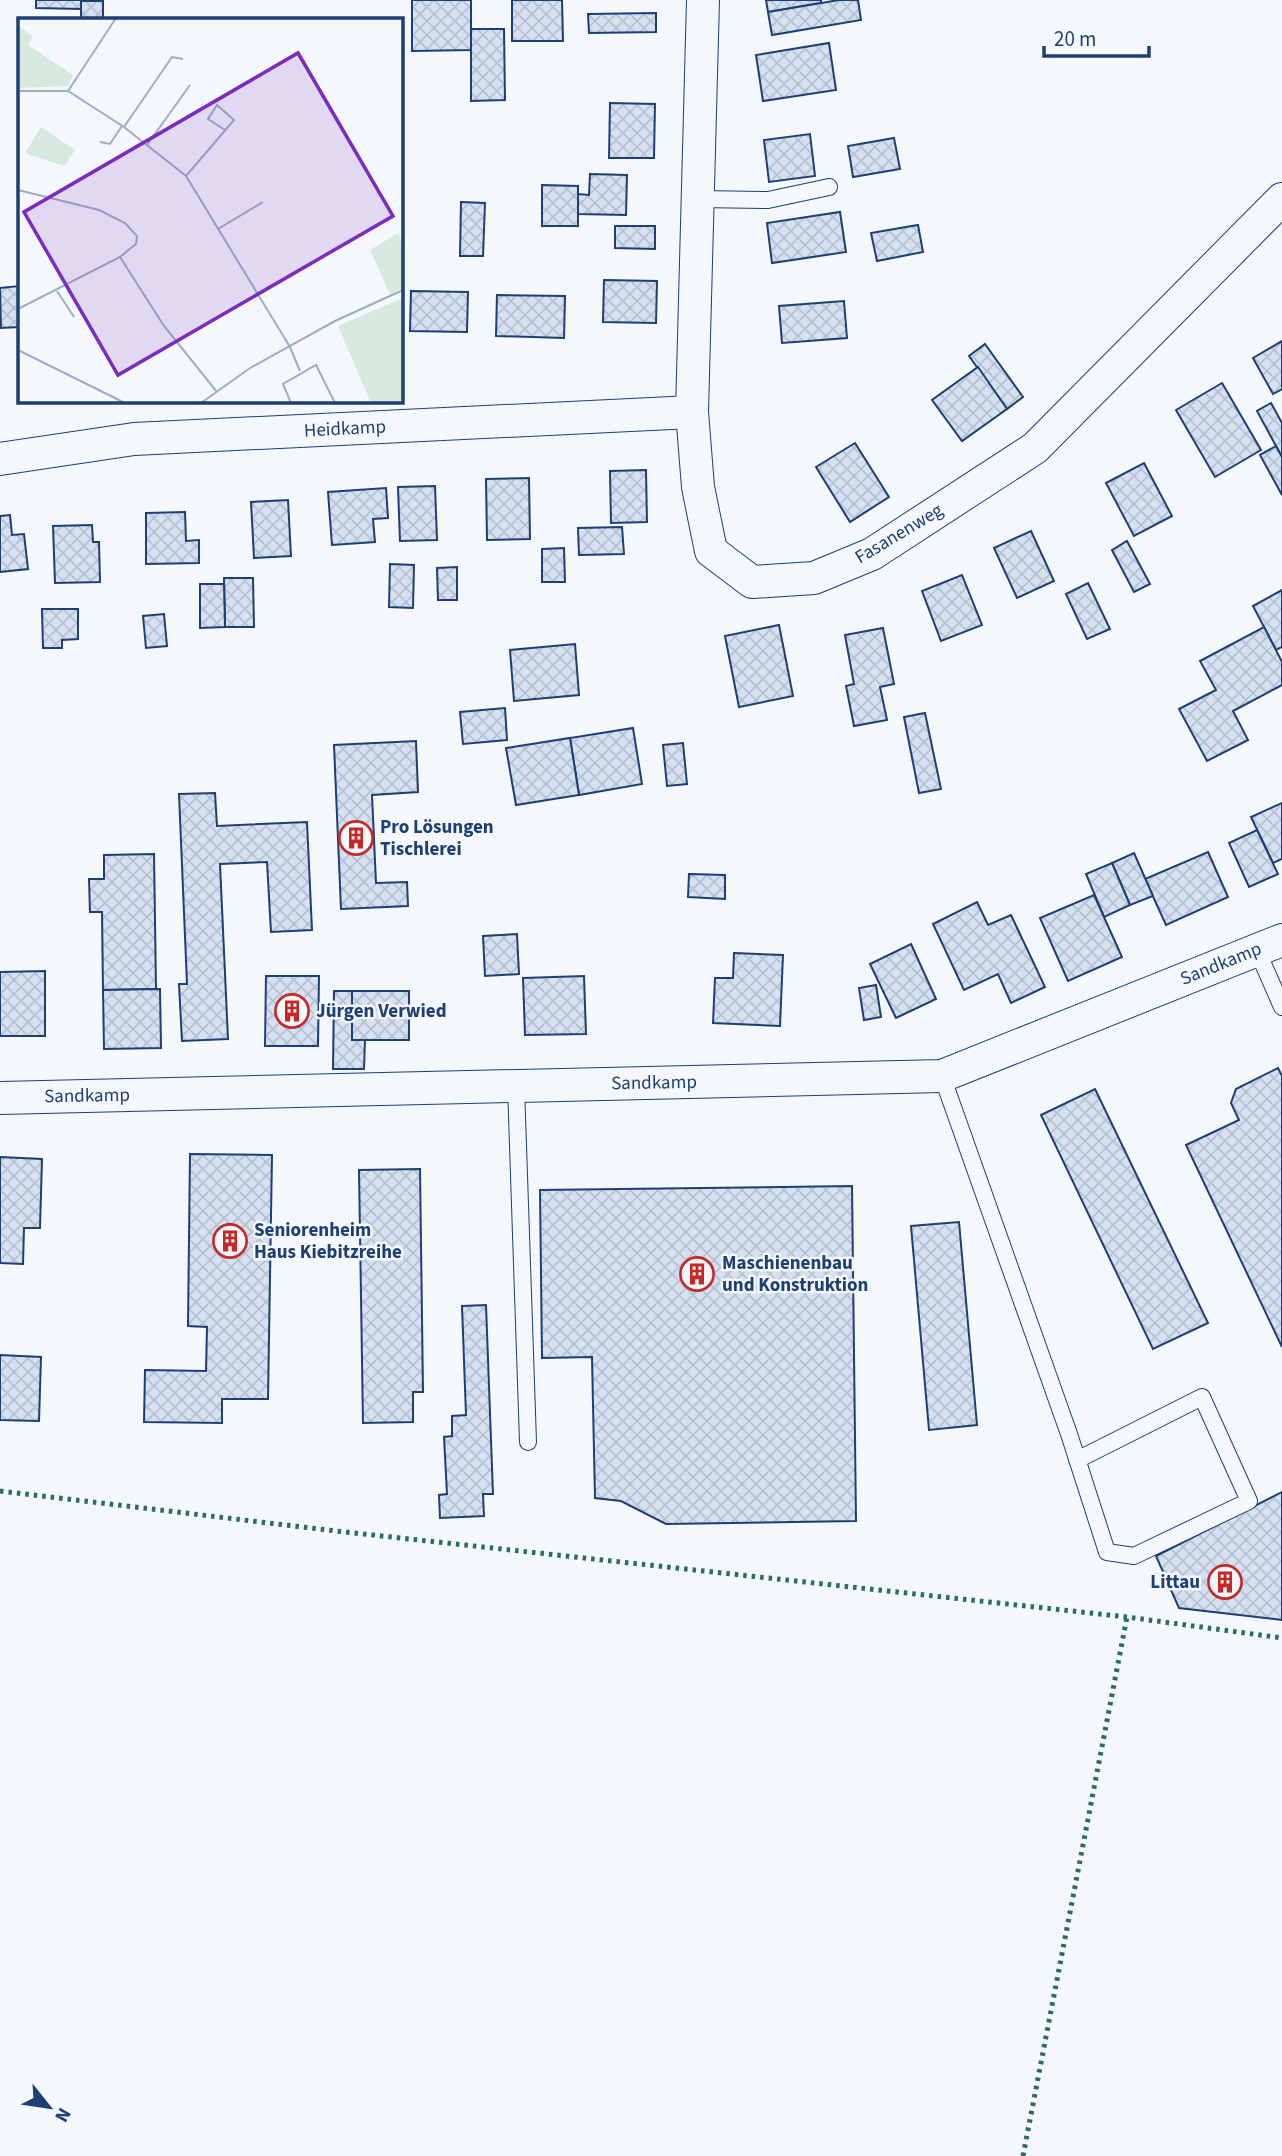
<svg xmlns="http://www.w3.org/2000/svg" width="1282" height="2156" font-family="'Source Sans 3',sans-serif">
  <style>
    .building { fill: url(#building-cross-hatch); stroke: #1d3f73; stroke-width: 2 }
    .lines { fill: none; stroke-linecap: round; stroke-linejoin: round }
    .lane-casing { stroke: #1d3f73; stroke-width: 18 }
    .street-casing { stroke: #1d3f73; stroke-width: 34 }
    .lane { stroke: #f4f7fb; stroke-width: 16 }
    .street { stroke: #f4f7fb; stroke-width: 32 }
    .hedge { stroke: #2c6c60; stroke-width: 5; stroke-dasharray: 3.5 5; stroke-linecap: butt }
    .labels { text-anchor: middle; dominant-baseline: central; stroke-width: 5; stroke-linejoin: round; paint-order: stroke }
    .street-label { font-size: 19px; fill: #1d3f73; stroke: #f4f7fb }
    .poi-label { font-size: 19px; font-weight: bold; fill: #1d3f73; stroke: #f4f7fb; text-anchor: start }
    .inset-road { fill: none; stroke: #9eadc5; stroke-width: 2 }
    .view { fill: #7b2cbf; fill-opacity: 0.15; stroke: #7b2cbf; stroke-width: 3.5 }
    .inset-edge { fill: none; stroke: #1d3f73; stroke-width: 3.5 }
  </style>
  <defs>
    <pattern id="building-cross-hatch" width="8" height="8" patternUnits="userSpaceOnUse" patternTransform="scale(1.75)"><rect width="8" height="8" fill="#d5e0f0"/><path d="M0 0l8 8M0 8l8-8" fill="none" stroke="#b6c1d1"/></pattern>
  </defs>
  <rect width="100%" height="100%" fill="#f4f7fb"/>
  <g class="building">
    <polygon points="36,0 81,0 81,9 36,8"/>
    <polygon points="412,0 471,0 471,50 412,51"/>
    <polygon points="512,0 562,0 563,41 512,41"/>
    <polygon points="766,0 821,0 821,3 768,12"/>
    <polygon points="839,0 858,0 861,20 772,35 768,12"/>
    <rect x="81" y="1" width="22" height="18"/>
    <polygon points="656,13 656,32 589,33 588,14"/>
    <polygon points="471,29 504,29 505,100 471,101"/>
    <polygon points="829,43 836,90 763,101 756,55"/>
    <polygon points="610,103 655,104 654,158 609,158"/>
    <polygon points="810,134 815,176 769,182 764,140"/>
    <polygon points="894,138 900,169 853,177 848,146"/>
    <polygon points="590,174 627,175 626,215 578,214 578,194 589,195"/>
    <polygon points="542,185 578,186 578,226 542,226"/>
    <polygon points="461,202 485,203 483,256 460,256"/>
    <polygon points="840,212 846,252 772,263 767,223"/>
    <polygon points="918,225 923,252 877,261 871,233"/>
    <polygon points="615,226 655,226 655,249 615,248"/>
    <polygon points="604,280 657,281 656,323 603,322"/>
    <polygon points="19,286 19,327 1,328 0,288"/>
    <polygon points="411,291 468,292 467,332 410,331"/>
    <polygon points="497,295 565,296 564,338 496,336"/>
    <polygon points="844,301 847,338 782,343 779,306"/>
    <polygon points="1282,341 1282,389 1273,394 1253,358"/>
    <polygon points="985,344 1023,397 1007,409 969,356"/>
    <polygon points="978,367 1007,409 962,441 932,400"/>
    <polygon points="1222,383 1261,450 1215,477 1176,410"/>
    <polygon points="1271,403 1282,423 1282,457 1257,411"/>
    <polygon points="855,443 889,497 850,522 816,467"/>
    <polygon points="1276,446 1282,457 1282,495 1260,455"/>
    <polygon points="1144,463 1172,516 1134,536 1106,483"/>
    <polygon points="646,470 647,522 611,523 610,471"/>
    <polygon points="529,478 530,539 487,540 486,479"/>
    <polygon points="435,486 437,540 400,541 398,487"/>
    <polygon points="386,488 388,518 373,519 375,542 332,545 328,492"/>
    <polygon points="288,500 291,556 254,558 251,502"/>
    <polygon points="185,512 186,541 199,540 199,563 146,564 146,513"/>
    <polygon points="10,515 12,535 24,534 28,569 0,572 0,516"/>
    <polygon points="92,525 93,542 99,542 100,582 55,583 53,526"/>
    <polygon points="622,527 624,554 579,555 578,528"/>
    <polygon points="1031,531 1054,581 1017,598 994,548"/>
    <polygon points="1127,541 1150,584 1134,592 1112,550"/>
    <polygon points="564,548 565,582 542,582 542,549"/>
    <polygon points="390,564 414,565 413,608 389,607"/>
    <polygon points="457,567 457,600 438,600 437,568"/>
    <polygon points="962,575 982,625 941,641 922,591"/>
    <polygon points="224,578 253,578 254,627 225,627"/>
    <polygon points="1088,583 1110,629 1087,639 1066,594"/>
    <polygon points="200,584 224,584 225,627 200,628"/>
    <polygon points="1282,590 1282,647 1276,650 1253,606"/>
    <polygon points="42,609 78,609 78,639 62,640 62,648 43,648"/>
    <polygon points="164,614 167,646 146,648 143,616"/>
    <polygon points="779,625 793,696 739,707 725,636"/>
    <polygon points="1264,627 1282,662 1282,685 1233,711 1248,740 1207,761 1179,709 1216,690 1200,661"/>
    <polygon points="883,628 894,684 880,687 887,720 854,726 846,686 854,684 845,635"/>
    <polygon points="575,644 579,695 514,701 510,650"/>
    <polygon points="505,708 507,740 463,744 460,712"/>
    <polygon points="925,713 941,789 919,793 904,717"/>
    <polygon points="633,728 642,784 579,795 570,738"/>
    <polygon points="570,738 579,795 516,805 506,748"/>
    <polygon points="416,741 418,792 372,795 376,883 407,882 408,906 341,909 334,745"/>
    <polygon points="683,743 687,784 667,786 663,745"/>
    <polygon points="215,793 217,826 307,822 312,930 271,932 267,862 220,864 228,1039 182,1041 179,984 187,984 179,794"/>
    <polygon points="1282,803 1282,859 1273,863 1251,817"/>
    <polygon points="1257,830 1278,874 1249,887 1229,843"/>
    <polygon points="1208,852 1228,897 1166,925 1145,879"/>
    <polygon points="1134,853 1153,896 1130,905 1112,863"/>
    <polygon points="154,854 156,989 103,990 102,912 90,912 89,879 104,879 104,855"/>
    <polygon points="1112,863 1130,905 1104,917 1086,874"/>
    <polygon points="689,874 725,875 725,899 688,897"/>
    <polygon points="1094,895 1122,957 1068,981 1040,918"/>
    <polygon points="977,902 988,925 1011,915 1045,987 1011,1003 998,974 964,990 933,924"/>
    <polygon points="517,934 519,974 485,976 483,936"/>
    <polygon points="911,944 936,999 896,1018 870,964"/>
    <polygon points="734,953 783,955 780,1026 713,1023 715,978 733,978"/>
    <polygon points="45,971 45,1036 0,1036 0,972"/>
    <polygon points="266,976 319,976 318,1046 265,1046"/>
    <polygon points="584,976 586,1034 525,1035 523,978"/>
    <polygon points="876,985 881,1017 864,1020 859,988"/>
    <polygon points="160,989 161,1048 104,1049 103,990"/>
    <polygon points="334,991 352,991 352,1040 365,1040 364,1069 333,1069"/>
    <rect x="352" y="991" width="57" height="49"/>
    <polygon points="1278,1068 1282,1076 1282,1347 1186,1145 1239,1120 1231,1103 1236,1089"/>
    <polygon points="1095,1089 1208,1323 1153,1349 1041,1115"/>
    <polygon points="190,1154 272,1155 268,1399 222,1399 222,1423 144,1422 145,1370 206,1371 207,1327 188,1326"/>
    <polygon points="0,1157 42,1159 40,1228 24,1228 23,1264 0,1263"/>
    <polygon points="420,1169 423,1392 413,1392 413,1422 363,1423 359,1170"/>
    <polygon points="852,1186 856,1521 666,1524 621,1501 595,1498 592,1357 542,1358 540,1190"/>
    <polygon points="959,1222 977,1425 929,1430 911,1226"/>
    <polygon points="486,1305 493,1494 483,1494 484,1516 440,1518 439,1495 447,1494 444,1437 452,1436 452,1416 466,1415 462,1306"/>
    <polygon points="0,1355 41,1357 39,1421 0,1420"/>
    <polygon points="1282,1492 1282,1620 1179,1608 1156,1556"/>
  </g>
  <g class="lines">
    <g class="lane-casing">
      <g id="lane">
        <polyline points="698,199 768,200 829,187"/>
        <polyline points="1257,950 1282,1007"/>
        <polyline points="942,1076 1069,1434 1107,1552 1134,1556 1249,1501 1202,1397 1077,1460"/>
        <polyline points="516,1086 528,1442"/>
      </g>
    </g>
    <g class="street-casing">
      <g id="street">
        <polyline points="703,0 692,412 698,487 711,551 752,582 814,578 872,554 1035,448 1282,199"/>
        <polyline points="0,459 134,439 692,412"/>
        <polyline points="0,1098 942,1076 1282,940"/>
      </g>
    </g>
    <use href="#lane" class="lane"/>
    <use href="#street" class="street"/>
    <g class="hedge">
      <polyline points="0,1491 336,1531 1127,1617 1282,1638"/>
      <polyline points="1023,2156 1127,1617"/>
    </g>
  </g>
  <defs>
    <g id="building-ring" transform="scale(1.75)"><circle r="9.5" fill="#f4f7fb" stroke="#c62828" stroke-width="1.5"/><path d="M-4-6H4V6H1V3H-1V6H-4ZM-2.5-4.3h1.7v1.8h-1.7ZM.8-4.3h1.7v1.8H.8ZM-2.5-1h1.7V.8h-1.7ZM.8-1h1.7V.8H.8Z" fill="#c62828"/></g>
  </defs>
  <g fill-rule="evenodd">
    <use href="#building-ring" x="356" y="838"/>
    <use href="#building-ring" x="292" y="1011"/>
    <use href="#building-ring" x="230" y="1241"/>
    <use href="#building-ring" x="697" y="1274"/>
    <use href="#building-ring" x="1225" y="1582"/>
  </g>
  <g class="labels">
    <g class="street-label">
      <text transform="translate(345 429) rotate(-3)">Heidkamp</text>
      <text transform="translate(899 534) rotate(-31)">Fasanenweg</text>
      <text transform="translate(1221 964) rotate(-22)">Sandkamp</text>
      <text transform="translate(654 1083) rotate(-1)">Sandkamp</text>
      <text transform="translate(87 1096) rotate(-1)">Sandkamp</text>
    </g>
    <g class="poi-label">
      <text x="380" y="827">Pro Lösungen<tspan x="380" dy="22">Tischlerei</tspan></text>
      <text x="316" y="1011">Jürgen Verwied</text>
      <text x="254" y="1230">Seniorenheim<tspan x="254" dy="22">Haus Kiebitzreihe</tspan></text>
      <text x="722" y="1263">Maschienenbau<tspan x="722" dy="22">und Konstruktion</tspan></text>
      <text x="1200" y="1582" text-anchor="end">Littau</text>
    </g>
  </g>
  <g transform="translate(18 18)">
    <rect width="385" height="385" fill="#f4f7fb"/>
    <path d="M0 8 15 18 10 27 55 57 50 68 0 70ZM23 109 57 132 46 148 7 135ZM380 215 385 226V270L372 276 352 232Z" fill="#d7e8df"/>
    <path d="M385 280V385H353L320 308Z" fill="#d7e8df"/>
    <path class="inset-road" d="M0 73H50L106 109 168 158 272 329 282 353M50 73 98 0M106 109 154 39 165 41M82 124 92 126 104 108M129 127 172 67M168 158 216 102 199 87 190 101 207 112M0 172 81 192 107 205 119 218 118 226 102 239 0 291M200 211 245 184M102 239 146 308 199 374M39 273 56 299M0 332 107 385M183 385 232 350 317 303 385 272M273 385 265 366 298 347 317 385"/>
    <path class="view" d="M280 35 375 198 100 357 6 194Z"/>
    <rect width="385" height="385" class="inset-edge"/>
  </g>
  <g transform="translate(49 2107) rotate(120)" stroke="#f4f7fb" stroke-width="5" paint-order="stroke">
  <path d="M0-5L12 26L0 18L-12 26Z" fill="#1d3f73"/>
  <text y="-10" font-size="19" font-weight="bold" text-anchor="middle" fill="#1d3f73">N</text>
  </g>
  <path d="M1044 46v10h105v-10" fill="none" stroke="#1d3f73" stroke-width="3.5"/>
  <text x="1054" y="46" font-size="21" fill="#1d3f73" stroke="#f4f7fb" stroke-width="5" paint-order="stroke">20 m</text>
</svg>
